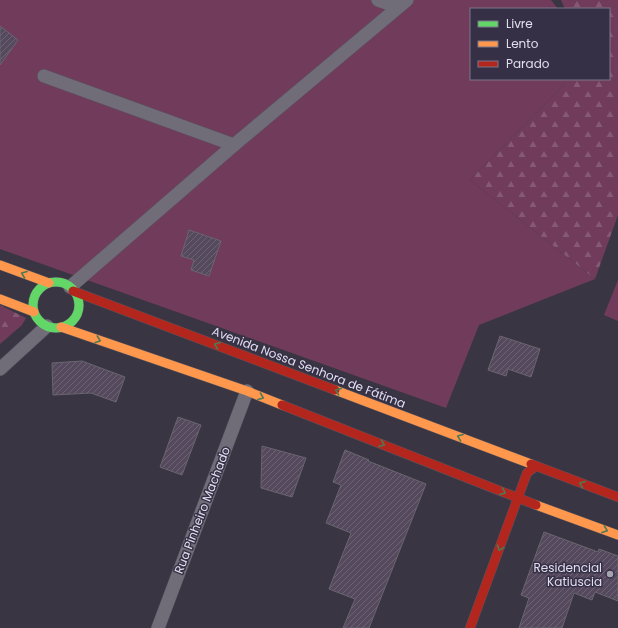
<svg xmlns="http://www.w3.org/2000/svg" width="618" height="628" font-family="Poppins,sans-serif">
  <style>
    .green { fill: #713c5c }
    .forest { fill: url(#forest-firs) }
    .building { fill: url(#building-hatch); stroke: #6a656f }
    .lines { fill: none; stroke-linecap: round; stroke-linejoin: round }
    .street-casing { stroke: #575460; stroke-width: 14 }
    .fast-casing { stroke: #575460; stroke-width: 10 }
    .slow-casing { stroke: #575460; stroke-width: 10 }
    .jam-casing { stroke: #575460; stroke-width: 10 }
    .street { stroke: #706d78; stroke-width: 13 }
    .fast { stroke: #63d668; stroke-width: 9 }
    .slow { stroke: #ff974d; stroke-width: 9 }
    .jam { stroke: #b3261e; stroke-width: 9 }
    .oneway { stroke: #4a7b56 }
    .poi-dot { fill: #a6a3b1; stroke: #363047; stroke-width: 1.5 }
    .labels { text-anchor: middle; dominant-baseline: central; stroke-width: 3; stroke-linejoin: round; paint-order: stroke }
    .street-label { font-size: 12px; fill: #e1deed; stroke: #363047 }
    .poi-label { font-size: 12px; fill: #e1deed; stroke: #363047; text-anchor: end }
  </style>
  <defs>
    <pattern id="forest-firs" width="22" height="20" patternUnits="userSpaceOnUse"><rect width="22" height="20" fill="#713c5c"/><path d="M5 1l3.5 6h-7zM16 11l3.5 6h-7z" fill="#855874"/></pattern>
    <pattern id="building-hatch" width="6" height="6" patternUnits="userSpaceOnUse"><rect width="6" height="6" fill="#55495d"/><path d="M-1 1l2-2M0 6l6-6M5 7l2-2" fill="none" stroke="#6d6375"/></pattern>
  </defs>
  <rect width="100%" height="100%" fill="#393542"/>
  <g class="green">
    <polygon points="0,0 551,0 558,9 471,9 471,79 565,79 565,84 470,180 595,279 479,325 446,408 0,249"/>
    <polygon points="618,280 618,321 604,315"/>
  </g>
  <g class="forest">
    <polygon points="561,0 618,0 618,215 595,279 470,180 565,84 565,79 609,79 609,9 565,9"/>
    <polygon points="0,305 26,318 22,325 0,344"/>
  </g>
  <g class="building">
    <polygon points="0,26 18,40 0,65"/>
    <polygon points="189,230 221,241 209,276 191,270 194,260 181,256"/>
    <polygon points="500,336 540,349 531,377 508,369 506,376 488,370"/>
    <polygon points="82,361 125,377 116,402 91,393 53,395 52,363"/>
    <polygon points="178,417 201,425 182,475 160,467"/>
    <polygon points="262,446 306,458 292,497 261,488"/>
    <polygon points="345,450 369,460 368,461 426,484 369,628 343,628 355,599 329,589 351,533 326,523 341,485 333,482"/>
    <polygon points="544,532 598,552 599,549 618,556 618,601 595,592 592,600 574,593 562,628 519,628 529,598 521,595"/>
  </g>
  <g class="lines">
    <g class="street-casing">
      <g id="street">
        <polyline points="378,0 398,7"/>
        <polyline points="44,76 234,145"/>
        <polyline points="70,287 234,145 407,0"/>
        <polyline points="0,369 47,326"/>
        <polyline points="158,628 247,391"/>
      </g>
    </g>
    <g class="fast-casing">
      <circle id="fast" cx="56" cy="305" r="23"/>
    </g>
    <g class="slow-casing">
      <g id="slow">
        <polyline points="0,265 49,283"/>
        <polyline points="0,299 34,312"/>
        <polyline points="61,327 247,391 282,405"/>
        <polyline points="335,390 531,464"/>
        <polyline points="536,505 618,535"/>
      </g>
    </g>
    <g class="jam-casing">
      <g id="jam">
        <polyline points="73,291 335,390"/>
        <polyline points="282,405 536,505"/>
        <polyline points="531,464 618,497"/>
        <polyline points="470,628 527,473 536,466"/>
      </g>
    </g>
    <use href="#street" class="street"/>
    <use href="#fast" class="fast"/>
    <use href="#slow" class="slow"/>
    <use href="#jam" class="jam"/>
  </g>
  <defs><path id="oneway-chevron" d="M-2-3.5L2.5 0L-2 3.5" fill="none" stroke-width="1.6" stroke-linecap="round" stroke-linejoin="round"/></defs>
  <g class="oneway">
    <use href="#oneway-chevron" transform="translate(24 274) rotate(-159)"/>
    <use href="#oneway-chevron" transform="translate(98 340) rotate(19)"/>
    <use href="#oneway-chevron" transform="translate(217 345) rotate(-159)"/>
    <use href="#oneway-chevron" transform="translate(338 391) rotate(-159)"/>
    <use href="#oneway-chevron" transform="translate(261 397) rotate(21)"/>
    <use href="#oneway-chevron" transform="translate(460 437) rotate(-159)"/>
    <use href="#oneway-chevron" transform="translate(382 444) rotate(21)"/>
    <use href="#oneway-chevron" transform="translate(582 484) rotate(-159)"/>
    <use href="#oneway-chevron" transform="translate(503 492) rotate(21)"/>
    <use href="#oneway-chevron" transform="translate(605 530) rotate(20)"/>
    <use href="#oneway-chevron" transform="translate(500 548) rotate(110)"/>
  </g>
  <circle class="poi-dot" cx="610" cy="574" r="4"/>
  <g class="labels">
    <g class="street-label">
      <text transform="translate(309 367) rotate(21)">Avenida Nossa Senhora de Fátima</text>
      <text transform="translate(202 510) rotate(-69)">Rua Pinheiro Machado</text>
    </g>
    <g class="poi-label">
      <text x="602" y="567">Residencial<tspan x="602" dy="14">Katiuscia</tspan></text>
    </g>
  </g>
  <rect x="470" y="8" width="140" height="72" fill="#363047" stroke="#7a7689"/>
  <rect x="478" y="21" width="20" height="6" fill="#63d668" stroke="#7a7689"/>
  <text x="506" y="28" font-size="12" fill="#e1deed">Livre</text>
  <rect x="478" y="41" width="20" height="6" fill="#ff974d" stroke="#7a7689"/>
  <text x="506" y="48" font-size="12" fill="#e1deed">Lento</text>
  <rect x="478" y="61" width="20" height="6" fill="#b3261e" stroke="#7a7689"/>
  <text x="506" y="68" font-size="12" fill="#e1deed">Parado</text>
</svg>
